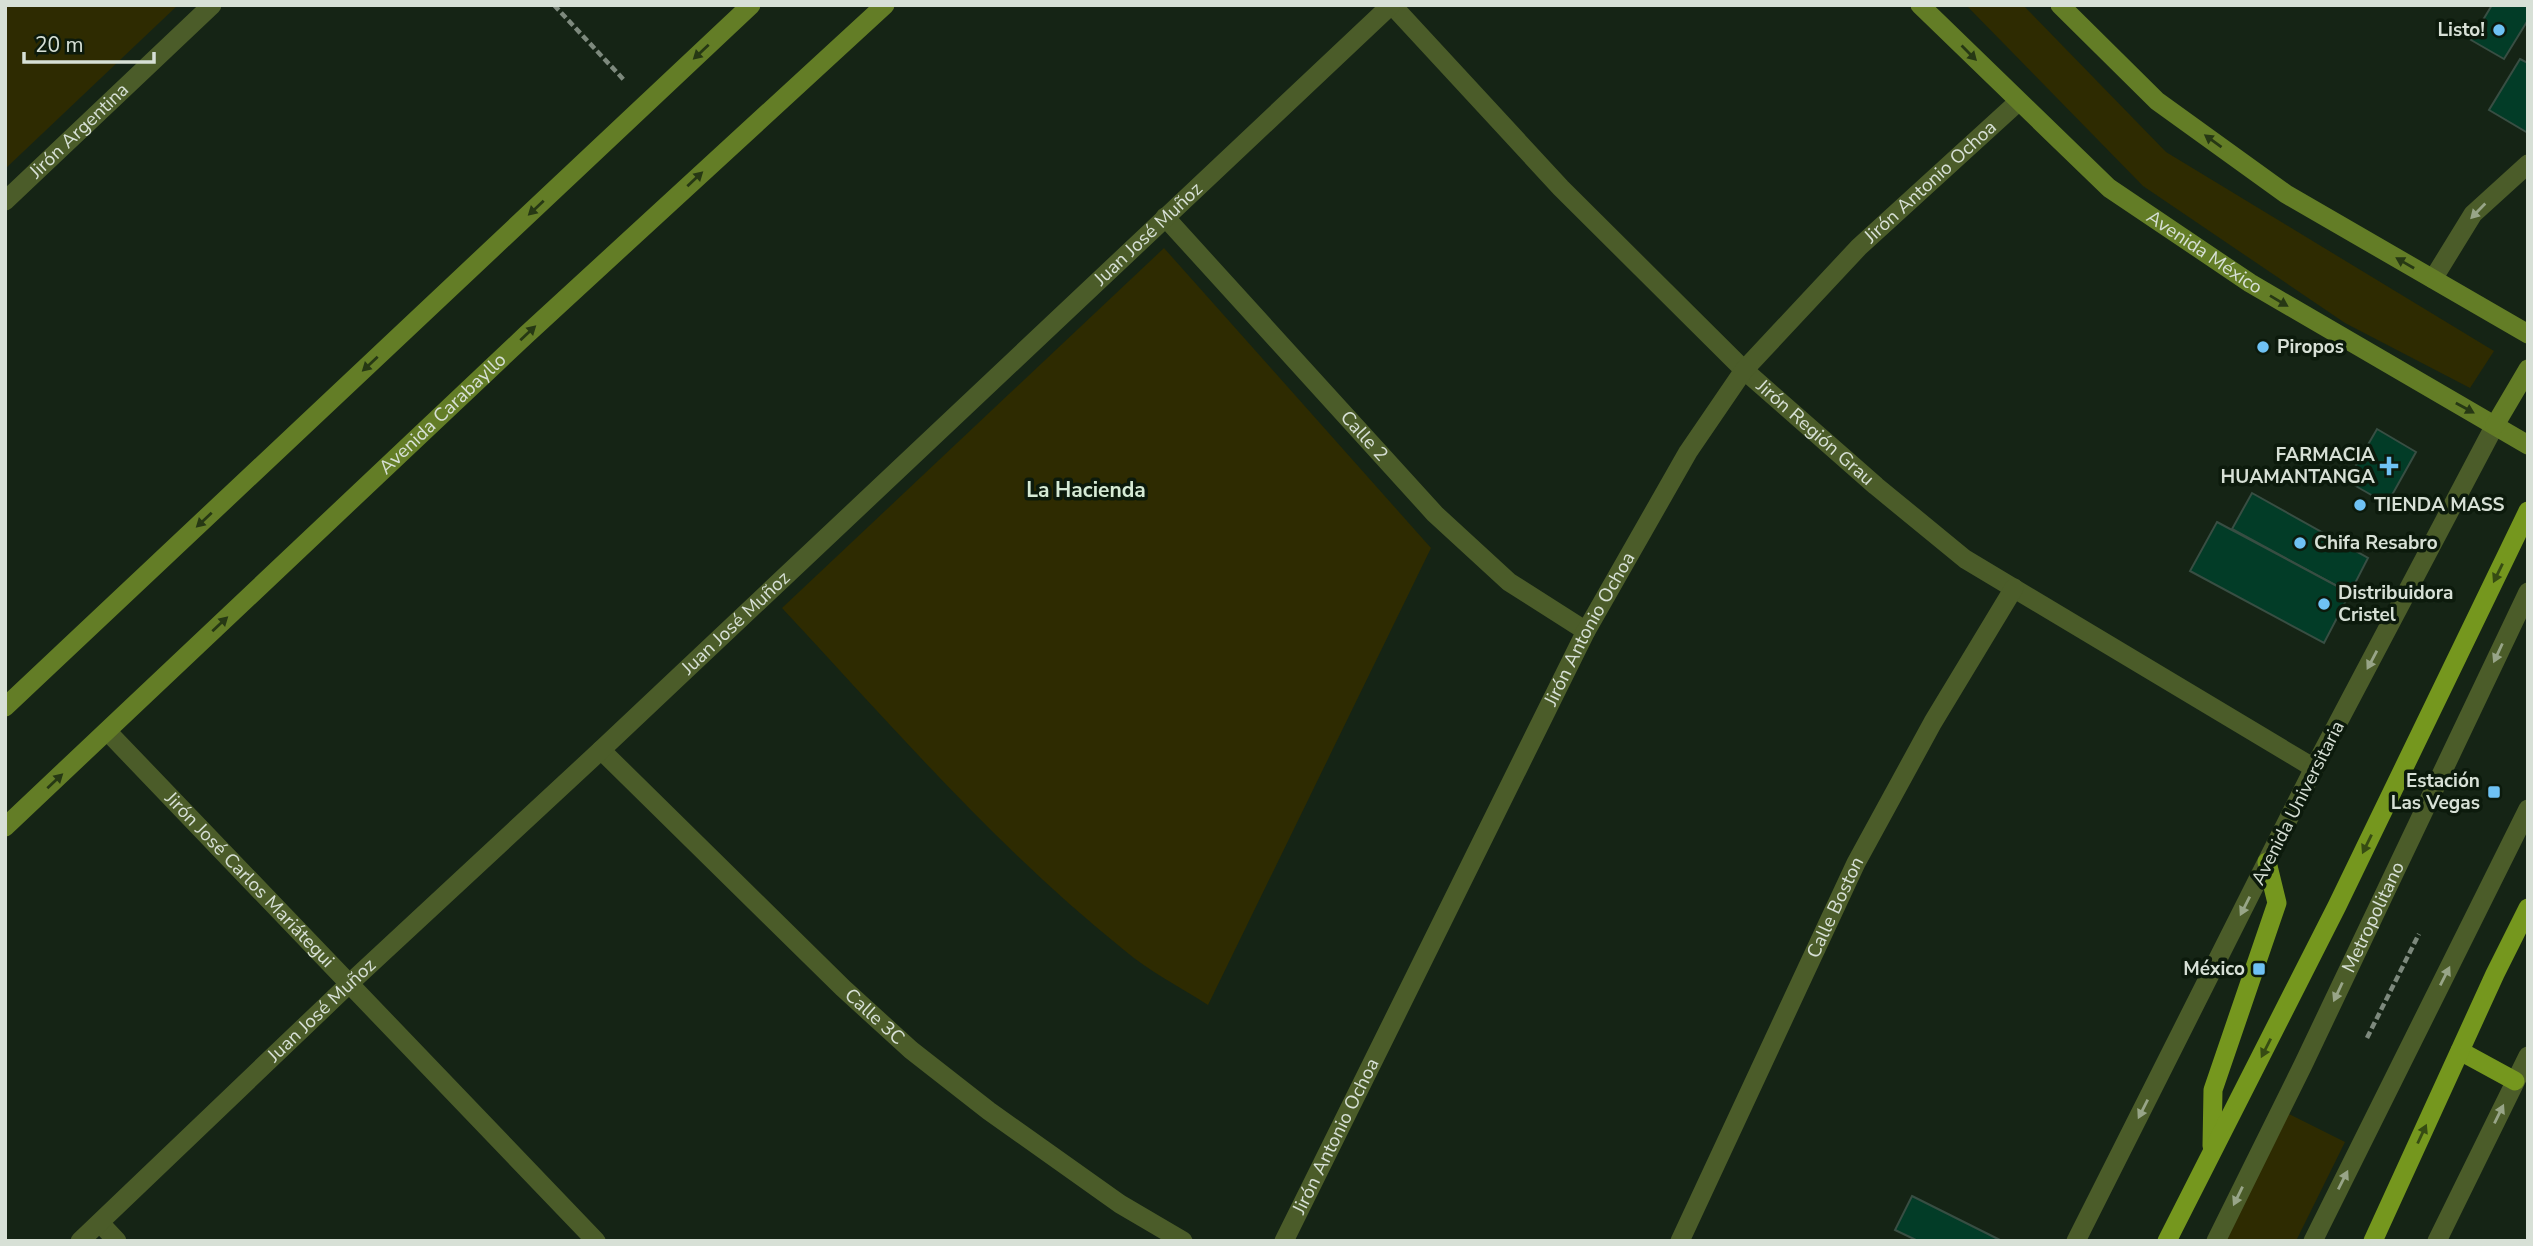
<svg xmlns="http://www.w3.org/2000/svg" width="2533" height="1246" font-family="'Nunito Sans',sans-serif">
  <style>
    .green { fill: #2e2b01 }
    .building { fill: #023c27; stroke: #384e43; stroke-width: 2 }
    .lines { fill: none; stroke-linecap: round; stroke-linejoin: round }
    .path { stroke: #7d897d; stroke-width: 4.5; stroke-dasharray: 7 3.5; stroke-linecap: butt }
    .service { stroke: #4b5c29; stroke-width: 19 }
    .minor { stroke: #4b5c29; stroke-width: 19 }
    .tertiary { stroke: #4b5c29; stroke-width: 19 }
    .secondary { stroke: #637d26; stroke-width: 19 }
    .primary { stroke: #75971e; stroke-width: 19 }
    .oneway { fill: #263814 }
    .oneway2 { fill: #98a588 }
    .oneway3 { fill: #364c13 }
    .poi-dot { fill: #6fc2f4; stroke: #0c1a0c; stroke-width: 2.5 }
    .labels { text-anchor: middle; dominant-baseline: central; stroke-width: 7; stroke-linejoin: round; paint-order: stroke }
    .poi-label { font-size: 19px; font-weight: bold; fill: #d7e0d6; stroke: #0c1a0c; text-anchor: end }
    .street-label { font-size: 19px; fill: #d7e0d6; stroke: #0c1a0c }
    .neighbourhood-label { font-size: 21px; font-weight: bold; fill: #d6ead5; stroke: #0c1a0c }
  </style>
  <rect width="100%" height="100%" fill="#152415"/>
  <g class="green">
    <polygon points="5,5 178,5 5,169"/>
    <polygon points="1966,5 2023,5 2166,152 2494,351 2470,388 2345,323 2143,186"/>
    <path d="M1164 248 1431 548 1208 1005C1180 987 1149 971 1124 950 998 849 891 725 782 608Z"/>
    <polygon points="2287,1113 2345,1142 2296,1241 2224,1241"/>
  </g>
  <g class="building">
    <polygon points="2492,5 2528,5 2528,20 2504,59 2471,40"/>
    <polygon points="2520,59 2528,63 2528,133 2489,110"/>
    <polygon points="2377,429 2416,452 2387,504 2347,481"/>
    <polygon points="2252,493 2368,558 2350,593 2232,529"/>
    <polygon points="2217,522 2350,593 2324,643 2190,571"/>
    <polygon points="1912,1196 2002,1241 1918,1241 1895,1230"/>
  </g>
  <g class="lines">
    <g class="path">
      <polyline points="554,5 624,80"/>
      <polyline points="2367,1038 2419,934"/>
    </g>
    <g class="service">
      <polyline points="2433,279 2473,214 2528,164"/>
      <path id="s1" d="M2216 1241 2303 1065 2528 592"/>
      <polyline points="2313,1241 2528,809"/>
    </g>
    <g class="minor">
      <path id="s2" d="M1392 5 1561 188 1744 370 1876 486 1965 559 2314 768"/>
      <path id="s3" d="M5 201 212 5"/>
      <path id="s4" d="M1165 217 1435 514 1509 582 1586 631"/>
      <path id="s5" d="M107 731 596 1241"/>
      <path id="s6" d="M601 750 843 988 911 1050 989 1111 1120 1204 1183 1241"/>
      <polyline points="100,1223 117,1241"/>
      <path id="s7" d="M80 1241 350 983 601 750 1391 5"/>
      <path id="s8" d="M1284 1241 1586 631 1688 452 1744 370 1859 247 2018 102"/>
      <path id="s9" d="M1680 1241 1856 863 1933 722 2014 588"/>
    </g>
    <g class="tertiary">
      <polyline points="2076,1241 2314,768 2495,425"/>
      <polyline points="2437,1241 2528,1056"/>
    </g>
    <g class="secondary">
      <path id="s10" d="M1920 5 2109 188 2250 283 2528 445"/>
      <polyline points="2060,5 2157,101 2286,194 2528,334"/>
      <polyline points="2495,425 2528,369"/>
      <polyline points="5,707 751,5"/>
      <path id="s11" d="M5 827 526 335 885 5"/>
    </g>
    <g class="primary">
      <polyline points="2460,1051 2515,1081"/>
      <polyline points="2212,1146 2213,1090 2277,903 2267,862"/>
      <polyline points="2167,1241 2337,906 2528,511"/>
      <polyline points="2373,1241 2495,974 2528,908"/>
    </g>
  </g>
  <defs><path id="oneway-solid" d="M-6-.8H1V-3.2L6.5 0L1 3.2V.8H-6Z" transform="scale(1.75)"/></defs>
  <g class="oneway">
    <use href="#oneway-solid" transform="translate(701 52) rotate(137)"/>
    <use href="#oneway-solid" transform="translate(1969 53) rotate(45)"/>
    <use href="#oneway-solid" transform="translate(2213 141) rotate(-144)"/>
    <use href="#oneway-solid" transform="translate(695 179) rotate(-43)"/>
    <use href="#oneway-solid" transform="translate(536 208) rotate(137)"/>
    <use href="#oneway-solid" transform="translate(2405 263) rotate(-150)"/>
    <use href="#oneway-solid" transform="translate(2279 301) rotate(31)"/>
    <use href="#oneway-solid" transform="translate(528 333) rotate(-43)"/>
    <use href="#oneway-solid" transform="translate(370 364) rotate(137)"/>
    <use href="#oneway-solid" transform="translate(2465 408) rotate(29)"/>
    <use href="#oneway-solid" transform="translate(204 520) rotate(137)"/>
    <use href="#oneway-solid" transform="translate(220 624) rotate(-43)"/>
    <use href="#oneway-solid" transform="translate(55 781) rotate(-43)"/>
  </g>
  <g class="oneway2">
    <use href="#oneway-solid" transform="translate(2478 211) rotate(134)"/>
    <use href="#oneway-solid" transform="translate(2498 653) rotate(115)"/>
    <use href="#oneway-solid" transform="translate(2372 660) rotate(118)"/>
    <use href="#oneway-solid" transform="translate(2245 906) rotate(117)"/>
    <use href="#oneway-solid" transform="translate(2445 976) rotate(-63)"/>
    <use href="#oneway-solid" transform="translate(2338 992) rotate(115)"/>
    <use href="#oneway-solid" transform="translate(2143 1109) rotate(117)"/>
    <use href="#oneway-solid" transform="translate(2499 1114) rotate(-64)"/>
    <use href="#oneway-solid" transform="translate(2343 1180) rotate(-63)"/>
    <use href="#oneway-solid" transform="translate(2238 1196) rotate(116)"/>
  </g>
  <g class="oneway3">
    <use href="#oneway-solid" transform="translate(2498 573) rotate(116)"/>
    <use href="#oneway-solid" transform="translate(2367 844) rotate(116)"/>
    <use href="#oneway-solid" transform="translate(2266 1048) rotate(117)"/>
    <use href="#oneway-solid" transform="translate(2422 1134) rotate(-65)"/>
  </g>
  <g class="poi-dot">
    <circle cx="2499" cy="30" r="7"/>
    <circle cx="2263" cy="347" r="7"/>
    <path d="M2385.5 455.5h7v7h7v7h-7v7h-7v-7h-7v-7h7z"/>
    <circle cx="2360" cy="505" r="7"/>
    <circle cx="2300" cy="543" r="7"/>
    <circle cx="2324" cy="604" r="7"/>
    <rect x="2487" y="785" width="14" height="14" rx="3.5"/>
    <rect x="2252" y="962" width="14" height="14" rx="3.5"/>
  </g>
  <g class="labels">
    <g class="poi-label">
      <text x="2485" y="30">Listo!</text>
      <text x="2277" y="347" text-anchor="start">Piropos</text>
      <text x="2375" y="455">FARMACIA<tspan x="2375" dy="22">HUAMANTANGA</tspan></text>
      <text x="2374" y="505" text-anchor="start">TIENDA MASS</text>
      <text x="2314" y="543" text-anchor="start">Chifa Resabro</text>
      <text x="2338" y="593" text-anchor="start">Distribuidora<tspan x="2338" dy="22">Cristel</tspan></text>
      <text x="2480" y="781">Estación<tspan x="2480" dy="22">Las Vegas</tspan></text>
      <text x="2245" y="969">México</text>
    </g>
    <g class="street-label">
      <text stroke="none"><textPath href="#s3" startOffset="102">Jirón Argentina</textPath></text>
      <text stroke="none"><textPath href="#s8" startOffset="1251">Jirón Antonio Ochoa</textPath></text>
      <text stroke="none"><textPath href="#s7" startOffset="1468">Juan José Muñoz</textPath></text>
      <text stroke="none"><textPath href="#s10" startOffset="378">Avenida México</textPath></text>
      <text stroke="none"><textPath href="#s11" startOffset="602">Avenida Carabayllo</textPath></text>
      <text stroke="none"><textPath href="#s2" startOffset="602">Jirón Región Grau</textPath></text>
      <text stroke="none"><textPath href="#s4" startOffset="296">Calle 2</textPath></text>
      <text stroke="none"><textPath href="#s7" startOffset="901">Juan José Muñoz</textPath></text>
      <text stroke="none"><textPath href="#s8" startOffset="684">Jirón Antonio Ochoa</textPath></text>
      <text transform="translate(2298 803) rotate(-63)">Avenida Universitaria</text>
      <text stroke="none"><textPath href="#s5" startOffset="206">Jirón José Carlos Mariátegui</textPath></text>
      <text stroke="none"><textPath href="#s9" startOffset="368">Calle Boston</textPath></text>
      <text stroke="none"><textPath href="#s1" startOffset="360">Metropolitano</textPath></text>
      <text stroke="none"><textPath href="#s7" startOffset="334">Juan José Muñoz</textPath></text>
      <text stroke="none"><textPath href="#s6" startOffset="382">Calle 3C</textPath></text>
      <text stroke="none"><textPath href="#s8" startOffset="117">Jirón Antonio Ochoa</textPath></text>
    </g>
    <g class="neighbourhood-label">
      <text x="1086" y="490">La Hacienda</text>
    </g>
  </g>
  <rect width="2533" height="1246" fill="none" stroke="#d7e0d6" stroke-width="14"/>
  <path d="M24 52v10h130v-10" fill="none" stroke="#d7e0d6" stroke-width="3.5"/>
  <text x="35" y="52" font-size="21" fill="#d7e0d6" stroke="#0c1a0c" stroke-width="5" paint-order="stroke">20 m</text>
</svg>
